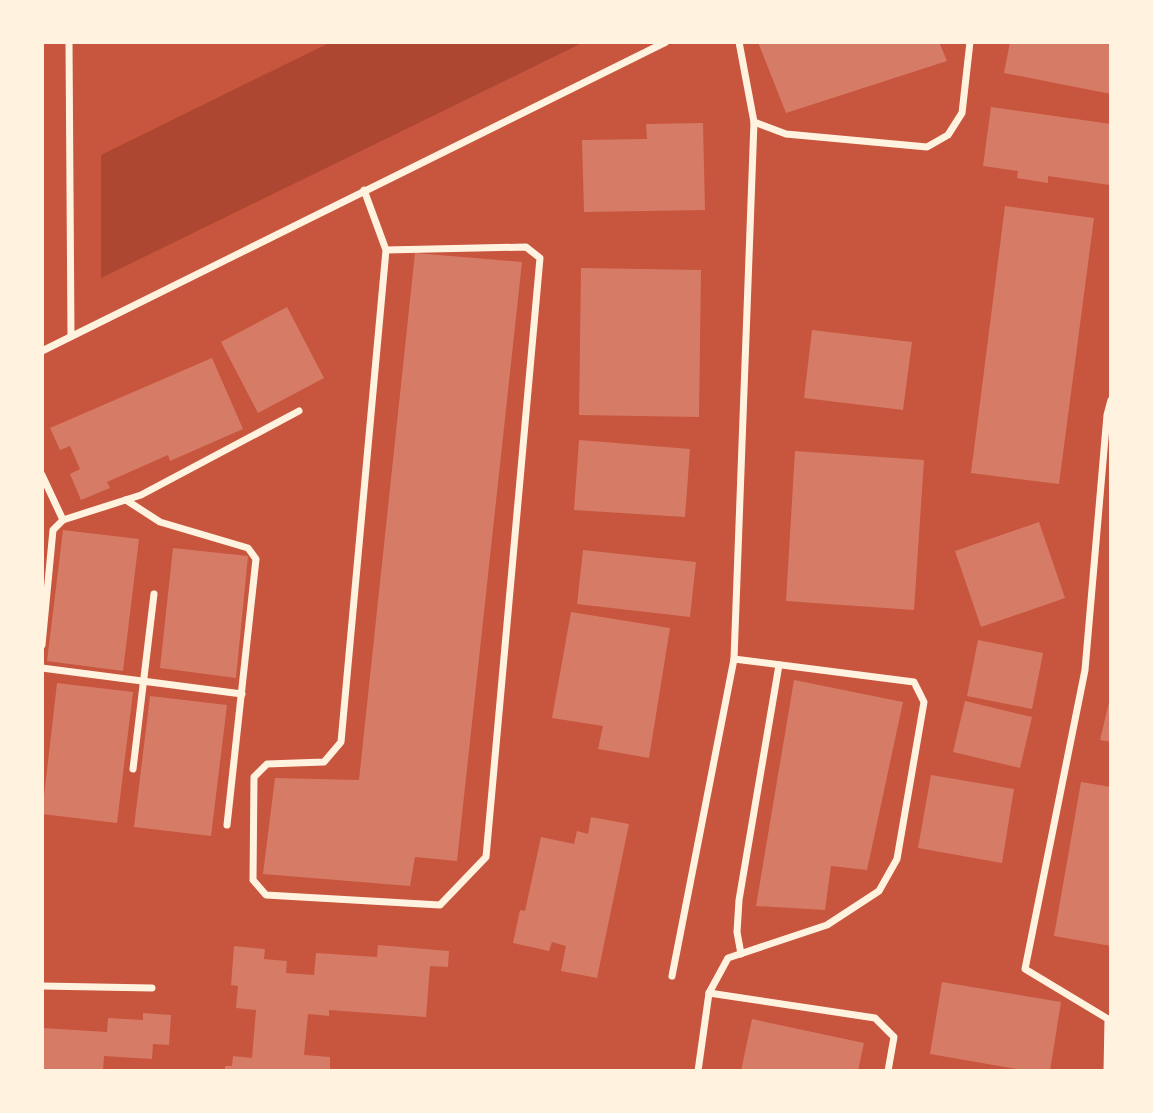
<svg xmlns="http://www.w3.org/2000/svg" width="1153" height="1113" font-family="'Golos Text',sans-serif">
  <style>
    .green { fill: #ae4732 }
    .building { fill: #d67c66 }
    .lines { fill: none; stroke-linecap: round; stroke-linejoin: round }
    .minor { stroke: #fff3e0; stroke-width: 7 }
  </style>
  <rect width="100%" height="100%" fill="#c8553d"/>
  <polygon class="green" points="331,42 584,42 101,278 101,155"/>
  <g class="building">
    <polygon points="758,42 939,42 947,61 786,113"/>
    <polygon points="1010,42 1111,42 1111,94 1004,73"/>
    <polygon points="991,107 1111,124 1110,185 1048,176 1048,183 1017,178 1018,171 983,166"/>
    <polygon points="703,123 705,210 584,212 582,140 647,139 646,124"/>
    <polygon points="1005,206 1094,218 1059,484 971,473"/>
    <polygon points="415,253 522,262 457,861 415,857 410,886 263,874 275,778 359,780"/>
    <polygon points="581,268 701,270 699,417 579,415"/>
    <polygon points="287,307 324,378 258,413 221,342"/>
    <polygon points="812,330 912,342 903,410 804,398"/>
    <polygon points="212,358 243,429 170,461 168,455 107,482 110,488 81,500 70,474 80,469 70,446 60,450 50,428"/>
    <polygon points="579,440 690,449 685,517 574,510"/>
    <polygon points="795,451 924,460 914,610 786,601"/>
    <polygon points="1039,522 1065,598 981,627 955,551"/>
    <polygon points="63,530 139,539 123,671 47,661"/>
    <polygon points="173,548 248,556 236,678 160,668"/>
    <polygon points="583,550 696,562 690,617 577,604"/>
    <polygon points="571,612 670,628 649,758 598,749 603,726 552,718"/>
    <polygon points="978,640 1043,653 1032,709 967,696"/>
    <polygon points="794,680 903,702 867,870 831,866 825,910 756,906"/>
    <polygon points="57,683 133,692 117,823 42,814"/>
    <polygon points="150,696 227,705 211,836 134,827"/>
    <polygon points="1110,698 1111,698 1111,742 1100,740"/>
    <polygon points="965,701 1032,717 1020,768 953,752"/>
    <polygon points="931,775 1014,789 1002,863 918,848"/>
    <polygon points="1081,782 1111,787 1111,946 1054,936"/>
    <polygon points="591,817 629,824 597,978 561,971 566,946 552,942 549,951 513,943 520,910 525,911 541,837 574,844 577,831 588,834"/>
    <polygon points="378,945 449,951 448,967 430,966 426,1017 329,1010 329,1016 308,1014 304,1055 330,1057 330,1071 225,1071 225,1066 232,1066 233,1056 252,1058 256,1010 236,1008 238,986 231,985 234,946 265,949 264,959 287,961 286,973 314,975 316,953 377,957"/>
    <polygon points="942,982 1061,1002 1050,1071 1028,1071 930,1054"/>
    <polygon points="143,1013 171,1015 169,1045 153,1044 152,1059 104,1056 103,1071 42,1071 42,1028 107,1032 108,1018 143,1020"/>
    <polygon points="752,1019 864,1043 858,1071 741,1071"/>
  </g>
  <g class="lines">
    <g class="minor">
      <polyline points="69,42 71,336"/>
      <polyline points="754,122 786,134 927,147 948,135 962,113 970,42"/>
      <polyline points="364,190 386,250 341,742 324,762 267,764 254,777 253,880 266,895 440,905 486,857 540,258 526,247 386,250"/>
      <polyline points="42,351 666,42"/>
      <polyline points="42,475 63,520 141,495 299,411"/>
      <polyline points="126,500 160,522 248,548 256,559 227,825"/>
      <polyline points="42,645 53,530 63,520"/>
      <polyline points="42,668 242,694"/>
      <polyline points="133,769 154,594"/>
      <polyline points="741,954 737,932 739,900 779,665"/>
      <polyline points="672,976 734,659 754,122 739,42"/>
      <polyline points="42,986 152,988"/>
      <polyline points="709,993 875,1018 894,1037 888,1071"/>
      <polyline points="698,1071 709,993 728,958 827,925 879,891 897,859 924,702 914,682 734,659"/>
      <polyline points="1107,1071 1108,1019 1025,969 1085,670 1107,415 1111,400"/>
    </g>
  </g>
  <rect width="1153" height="1113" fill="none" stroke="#fff3e0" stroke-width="88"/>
</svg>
